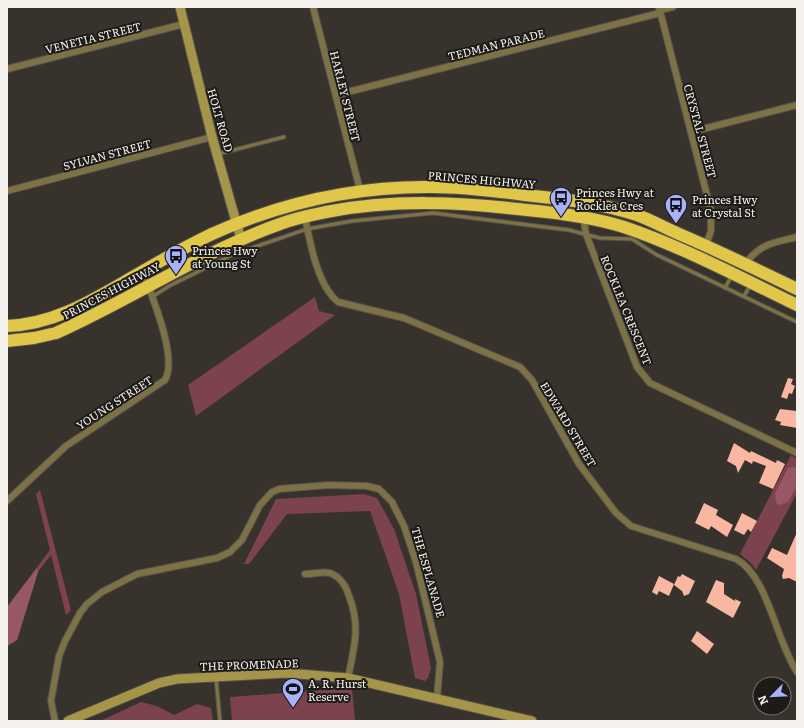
<svg xmlns="http://www.w3.org/2000/svg" width="804" height="728" font-family="Literata,serif">
  <style>
    .green { fill: #7c424d }
    .forest { fill: #975864 }
    .building { fill: #f9b6a1 }
    .lines { fill: none; stroke-linecap: round; stroke-linejoin: round }
    .lane-casing { stroke: #56514c; stroke-width: 5 }
    .street-casing { stroke: #56514c; stroke-width: 8 }
    .secondary-casing { stroke: #56514c; stroke-width: 11 }
    .highway-casing { stroke: #56514c; stroke-width: 14 }
    .lane { stroke: #7c7245; stroke-width: 3 }
    .street { stroke: #7c7245; stroke-width: 6 }
    .secondary { stroke: #a49549; stroke-width: 9 }
    .highway { stroke: #e0c749; stroke-width: 12 }
    .labels { text-anchor: middle; dominant-baseline: central; stroke-width: 4; stroke-linejoin: round; paint-order: stroke }
    .street-label { font-size: 11px; fill: #f5f2ee; stroke: #1d1b18 }
    .poi-label { font-size: 11px; fill: #f5f2ee; stroke: #1d1b18; text-anchor: start }
  </style>
  <rect width="100%" height="100%" fill="#38322d"/>
  <g class="green">
    <polygon points="315,297 319,311 335,315 196,416 188,385"/>
    <polygon points="791,455 797,459 797,493 756,570 751,563 740,554"/>
    <polygon points="40,490 71,610 66,615 51,555 38,572 17,640 7,646 7,607 50,550 36,494"/>
    <polygon points="364,494 377,498 394,529 416,594 431,668 428,678 425,681 415,678 399,594 370,511 287,514 249,564 244,564 276,499"/>
    <polygon points="352,688 355,721 232,721 230,697"/>
    <polygon points="141,702 157,706 174,715 197,704 211,708 213,721 100,721"/>
  </g>
  <g class="forest">
    <polygon points="794,467 797,469 797,486 788,502 779,505 776,503 775,493 788,468"/>
    <polygon points="37,568 38,572 17,640 7,646 7,607"/>
  </g>
  <g class="building">
    <polygon points="788,378 793,379 791,384 795,386 792,394 789,393 787,399 781,397"/>
    <polygon points="780,409 797,411 797,428 780,425 781,422 775,420"/>
    <polygon points="734,443 750,453 751,451 776,463 777,460 785,464 773,489 759,483 766,466 753,461 752,464 745,460 738,473 736,466 727,461"/>
    <polygon points="704,503 718,510 716,515 733,525 727,537 711,526 709,530 695,523"/>
    <polygon points="742,513 757,521 751,532 748,529 744,535 734,530"/>
    <polygon points="797,532 797,582 789,578 783,579 782,576 784,569 767,558 772,548 787,555"/>
    <polygon points="682,574 695,581 689,594 684,596 682,591 674,585 678,576 680,577"/>
    <polygon points="659,576 674,584 669,596 659,591 657,595 652,592"/>
    <polygon points="716,580 724,583 724,594 735,601 735,599 741,602 733,618 706,602"/>
    <polygon points="697,631 714,644 707,654 691,641"/>
  </g>
  <g class="lines">
    <g class="lane-casing">
      <g id="lane">
        <polyline points="218,154 284,137"/>
        <polyline points="725,288 731,277"/>
        <polyline points="744,296 750,286"/>
        <polyline points="152,297 169,286 234,254 307,229 352,221 433,213 569,230 600,238 632,239 657,255 797,322"/>
        <polyline points="216,678 220,721"/>
      </g>
    </g>
    <g class="street-casing">
      <g id="street">
        <polyline points="313,7 360,190"/>
        <polyline points="659,7 711,211 711,231 705,248"/>
        <polyline points="660,10 673,7"/>
        <polyline points="7,69 184,24"/>
        <polyline points="336,95 660,13"/>
        <polyline points="691,132 797,105"/>
        <polyline points="7,191 212,137"/>
        <polyline points="585,202 583,216 586,234 637,367 650,383 797,453"/>
        <path d="M305 217C310 242 317 285 338 302L404 318 520 367 532 380 579 464 616 513 631 526 736 559C768 576 776 641 797 672"/>
        <path d="M745 264C761 243 773 243 797 237"/>
        <path d="M7 501 66 446 165 380C178 358 152 295 142 271"/>
        <path d="M305 574C313 574 323 571 330 573 341 577 346 586 349 596 361 626 354 648 348 678"/>
        <polyline points="55,721 51,701 59,656 65,641 80,613 87,604 102,592 137,574 217,558 230,552 242,540 260,505 272,492 279,489 329,485 367,486 379,489 392,502 404,526 416,562 440,662 437,698"/>
      </g>
    </g>
    <g class="secondary-casing">
      <g id="secondary">
        <polyline points="180,7 212,137 241,239"/>
        <polyline points="68,721 159,683 177,679 287,673 348,678 532,721"/>
      </g>
    </g>
    <g class="highway-casing">
      <g id="highway">
        <path d="M7 326C57 324 96 298 138 274 162 260 187 246 212 234 281 203 357 186 433 187 464 187 495 191 525 195 563 199 600 203 637 215 651 220 665 228 679 234 719 251 758 270 797 289"/>
        <path d="M7 341 34 338 56 333C132 299 201 252 280 224 295 218 311 215 326 212 393 199 459 202 527 210 560 213 592 217 624 227 683 247 741 278 797 305"/>
      </g>
    </g>
    <use href="#lane" class="lane"/>
    <use href="#street" class="street"/>
    <use href="#secondary" class="secondary"/>
    <use href="#highway" class="highway"/>
  </g>
  <defs>
    <g id="bus-pin" transform="scale(1.15)"><path d="M0 17L-7.5 6A9.5 9.5 0 1 1 7.5 6Z" fill="#a9b0fc" stroke="#1d1b18"/><path d="M-5-6H5V4H4V6H2V4H-2V6H-4V4H-5ZM-3.5-4V0h7V-4ZM-3.5 1.2v1.5H-2V1.2ZM2 1.2v1.5H3.5V1.2Z" fill="#111"/></g>
    <g id="stadium-pin" transform="scale(1.15)"><path d="M0 17L-7.5 6A9.5 9.5 0 1 1 7.5 6Z" fill="#a9b0fc" stroke="#1d1b18"/><path d="M0-5a6.5 5 0 1 0 0 10a6.5 5 0 1 0 0-10ZM-3.5-1.8h7v3.6h-7Z" fill="#111"/></g>
  </defs>
  <g fill-rule="evenodd">
    <use href="#bus-pin" x="561" y="198"/>
    <use href="#bus-pin" x="676" y="205"/>
    <use href="#bus-pin" x="176" y="256"/>
    <use href="#stadium-pin" x="293" y="689"/>
  </g>
  <g class="labels">
    <g class="street-label">
      <text transform="translate(93 37) rotate(-14)">VENETIA STREET</text>
      <text transform="translate(496 44) rotate(-14)">TEDMAN PARADE</text>
      <text transform="translate(346 96) rotate(76)">HARLEY STREET</text>
      <text transform="translate(221 120) rotate(74)">HOLT ROAD</text>
      <text transform="translate(701 131) rotate(75)">CRYSTAL STREET</text>
      <text transform="translate(107 154) rotate(-15)">SYLVAN STREET</text>
      <text transform="translate(482 179) rotate(5)">PRINCES HIGHWAY</text>
      <text transform="translate(111 290) rotate(-28)">PRINCES HIGHWAY</text>
      <text transform="translate(627 310) rotate(68)">ROCKLEA CRESCENT</text>
      <text transform="translate(114 402) rotate(-33)">YOUNG STREET</text>
      <text transform="translate(569 424) rotate(59)">EDWARD STREET</text>
      <text transform="translate(429 572) rotate(74)">THE ESPLANADE</text>
      <text transform="translate(249 664) rotate(-2)">THE PROMENADE</text>
    </g>
    <g class="poi-label">
      <text x="576" y="192">Princes Hwy at<tspan x="576" dy="13">Rocklea Cres</tspan></text>
      <text x="692" y="199">Princes Hwy<tspan x="692" dy="13">at Crystal St</tspan></text>
      <text x="192" y="250">Princes Hwy<tspan x="192" dy="13">at Young St</tspan></text>
      <text x="308" y="683">A. R. Hurst<tspan x="308" dy="13">Reserve</tspan></text>
    </g>
  </g>
  <rect width="804" height="728" fill="none" stroke="#f5f2ee" stroke-width="16"/>
  <g transform="translate(772 696) rotate(246)"><circle r="19" fill="#1d1b18" stroke="#73716e"/>
  <path d="M0-3L7 15L0 10L-7 15Z" fill="#a9b0fc"/>
  <text y="-6" font-size="11" font-weight="bold" text-anchor="middle" fill="#f5f2ee">N</text>
  </g>
</svg>
